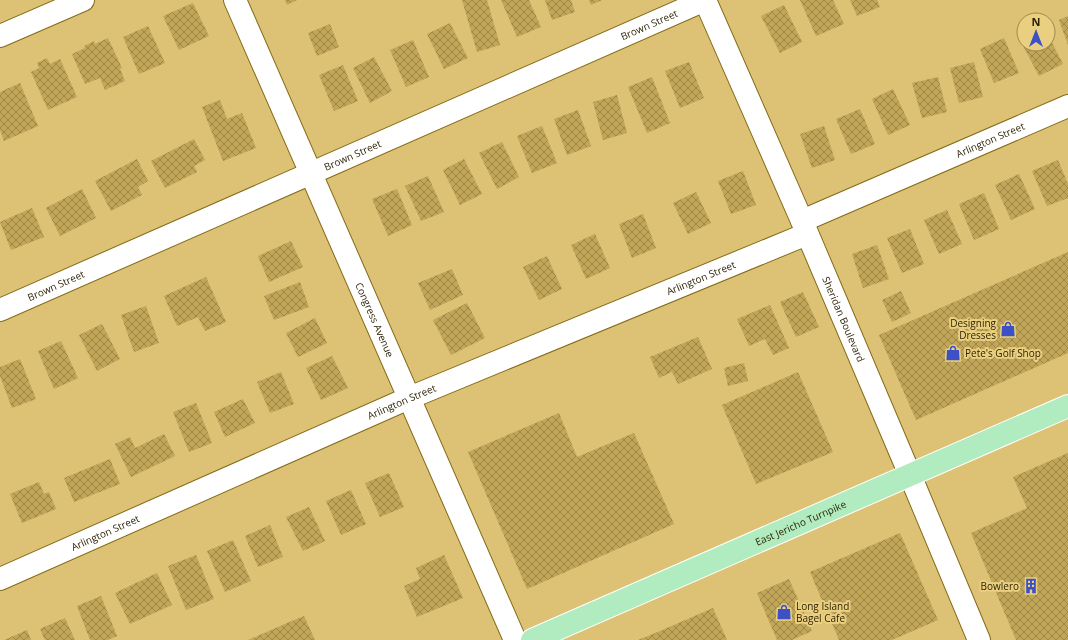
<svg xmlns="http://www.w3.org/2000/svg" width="1068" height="640" font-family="'Open Sans',sans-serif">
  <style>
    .building { fill: url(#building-cross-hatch) }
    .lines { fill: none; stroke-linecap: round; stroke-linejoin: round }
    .street-casing { stroke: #846b17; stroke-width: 24 }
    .secondary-casing { stroke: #846b17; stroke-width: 24 }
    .primary-casing { stroke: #fff; stroke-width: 24 }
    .street { stroke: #fff; stroke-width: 22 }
    .secondary { stroke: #fff; stroke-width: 22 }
    .primary { stroke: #b0ecbf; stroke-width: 22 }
    .labels { text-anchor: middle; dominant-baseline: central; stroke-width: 4; stroke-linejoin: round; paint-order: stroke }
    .street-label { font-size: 10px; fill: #2a1f00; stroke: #eacf81 }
    .poi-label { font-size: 10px; fill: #2a1f00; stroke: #eacf81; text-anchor: end }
  </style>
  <defs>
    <pattern id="building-cross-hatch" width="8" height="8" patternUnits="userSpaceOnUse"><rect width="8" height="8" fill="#c1a659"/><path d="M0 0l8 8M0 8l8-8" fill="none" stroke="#9d8747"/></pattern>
  </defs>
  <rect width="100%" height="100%" fill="#ddc275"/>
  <g class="building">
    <polygon points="285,0 297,0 287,5"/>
    <polygon points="462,0 487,0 500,45 477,52"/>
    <polygon points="501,0 529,0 541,27 517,37"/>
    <polygon points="545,0 571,0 575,12 552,20"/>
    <polygon points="589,0 602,0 591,5"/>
    <polygon points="800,0 833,0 844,24 816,36"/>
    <polygon points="850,0 877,0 880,7 857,16"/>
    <polygon points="193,3 209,36 179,50 163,16"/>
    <polygon points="784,5 802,42 780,53 761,16"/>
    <polygon points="1068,16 1068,45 1059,20"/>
    <polygon points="450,23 468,58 444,69 427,34"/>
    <polygon points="330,24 339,47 317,56 308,33"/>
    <polygon points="148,26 165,63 139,74 123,37"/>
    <polygon points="1048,35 1063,64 1039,76 1020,40 1024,38 1024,44 1048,44"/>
    <polygon points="108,38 122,68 120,69 125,81 105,90 100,78 85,84 72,54 85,48 84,46 94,41 95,44"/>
    <polygon points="1004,38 1019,73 994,83 980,49"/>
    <polygon points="413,40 429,77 406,87 390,50"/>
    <polygon points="374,57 392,91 370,103 353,68"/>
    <polygon points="47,58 50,64 60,59 77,97 48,110 31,72 39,68 37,63"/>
    <polygon points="689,62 704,98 680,108 665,71"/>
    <polygon points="974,62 983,97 959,103 950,68"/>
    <polygon points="343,65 358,101 334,111 319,75"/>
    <polygon points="652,77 670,123 647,133 628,87"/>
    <polygon points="938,77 947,112 922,118 912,83"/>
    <polygon points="20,83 38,126 4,141 0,130 0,92"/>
    <polygon points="893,89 910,125 888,135 872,99"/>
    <polygon points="617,95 627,133 603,140 593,102"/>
    <polygon points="220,100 227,119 242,113 256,148 223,161 202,107"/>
    <polygon points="860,109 875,144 851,154 836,119"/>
    <polygon points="578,110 591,146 567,155 554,119"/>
    <polygon points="542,126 557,163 532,173 517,136"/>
    <polygon points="824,126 835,160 812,168 800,134"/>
    <polygon points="194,139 205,160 194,166 197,172 165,188 151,161"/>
    <polygon points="502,142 519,177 497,189 479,153"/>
    <polygon points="137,159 148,181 138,187 142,195 111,211 95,181"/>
    <polygon points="464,159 482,194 460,205 443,170"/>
    <polygon points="1058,160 1068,184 1068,198 1047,206 1032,171"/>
    <polygon points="743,171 756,205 731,214 718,181"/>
    <polygon points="1019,174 1035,209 1011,220 995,185"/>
    <polygon points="428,176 444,212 421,221 405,186"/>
    <polygon points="82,189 96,218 60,236 46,208"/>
    <polygon points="397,189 412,225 388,236 372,199"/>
    <polygon points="696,192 711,223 688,234 673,203"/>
    <polygon points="984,193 999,229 974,240 959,204"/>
    <polygon points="32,208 44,237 11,250 0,222"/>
    <polygon points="947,210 962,244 939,254 924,220"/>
    <polygon points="643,214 656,248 632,258 619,224"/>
    <polygon points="910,229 924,264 902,273 887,238"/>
    <polygon points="595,234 610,268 586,279 571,245"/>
    <polygon points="291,241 303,267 269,282 258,256"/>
    <polygon points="877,245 889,279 863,288 852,254"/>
    <polygon points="1068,252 1068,353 916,420 879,335"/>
    <polygon points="547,256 562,289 539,300 523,267"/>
    <polygon points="452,269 463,295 430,310 418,283"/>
    <polygon points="206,277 226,322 205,331 198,317 177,326 164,296"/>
    <polygon points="300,282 309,307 274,320 264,296"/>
    <polygon points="901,291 911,313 892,322 882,300"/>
    <polygon points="803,292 819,327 796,337 780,302"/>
    <polygon points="467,303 485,338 451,355 433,320"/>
    <polygon points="770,305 789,348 773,355 765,339 749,346 737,319"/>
    <polygon points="146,306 159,343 134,352 121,315"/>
    <polygon points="315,318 327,343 298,357 286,333"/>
    <polygon points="102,324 120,359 97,371 79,335"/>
    <polygon points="698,337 712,369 678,384 672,372 659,378 650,357"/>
    <polygon points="61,341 78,378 54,389 38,351"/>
    <polygon points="332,356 348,388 321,400 306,368"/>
    <polygon points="20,359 36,399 12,408 0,376 0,367"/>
    <polygon points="744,363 748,381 728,386 724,368"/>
    <polygon points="281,372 294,404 270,413 257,382"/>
    <polygon points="798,372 833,452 756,484 722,405"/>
    <polygon points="243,399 255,423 225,437 214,412"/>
    <polygon points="196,403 212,443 189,452 173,412"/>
    <polygon points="559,413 577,457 634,433 674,524 527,589 468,452"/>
    <polygon points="164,434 175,456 131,477 115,444 130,437 135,448"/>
    <polygon points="1068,453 1068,640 1016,640 971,533 1027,508 1013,477"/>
    <polygon points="110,459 120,484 74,502 64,478"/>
    <polygon points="389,473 404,507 380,517 365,483"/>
    <polygon points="39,482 44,494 49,492 56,509 22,523 10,494"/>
    <polygon points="351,490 366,524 341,535 326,501"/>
    <polygon points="309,507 325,541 303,551 286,517"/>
    <polygon points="270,525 283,557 258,567 245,536"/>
    <polygon points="900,533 938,620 892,640 839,640 810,572"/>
    <polygon points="233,540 251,581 225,592 207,551"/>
    <polygon points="196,555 214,599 186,610 168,566"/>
    <polygon points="444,555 463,598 417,617 404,586 420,579 416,568"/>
    <polygon points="157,573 172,605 130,624 115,593"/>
    <polygon points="789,579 812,631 792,640 777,640 757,593"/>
    <polygon points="101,596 117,636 108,640 90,640 77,606"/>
    <polygon points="713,608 727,640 638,640 660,631"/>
    <polygon points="304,616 315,640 248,640 287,623"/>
    <polygon points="65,618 75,640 45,640 40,629"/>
    <polygon points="27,630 31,640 4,640"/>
  </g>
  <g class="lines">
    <g class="street-casing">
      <g id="street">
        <path id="s1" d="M235 0 515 640"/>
        <path id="s2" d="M705 0 802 221 910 475"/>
        <polyline points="0,36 83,0"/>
        <path id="s3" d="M802 221 1068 106"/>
        <path id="s4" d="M0 310 705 0"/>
        <path id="s5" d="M0 579 409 398 807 234"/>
      </g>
    </g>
    <g class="secondary-casing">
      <polyline id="secondary" points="910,475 979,640"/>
    </g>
    <g class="primary-casing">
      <g id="primary">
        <path id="s6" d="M532 640 1068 406"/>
      </g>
    </g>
    <use href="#street" class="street"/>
    <use href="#secondary" class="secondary"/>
    <use href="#primary" class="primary"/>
  </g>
  <defs>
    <g id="shop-bare" transform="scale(1.2)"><path d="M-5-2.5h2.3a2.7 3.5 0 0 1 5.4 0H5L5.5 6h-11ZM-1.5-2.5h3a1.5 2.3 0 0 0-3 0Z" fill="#3d51c4" stroke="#eacf81" stroke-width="2.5" paint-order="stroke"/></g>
    <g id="building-bare" transform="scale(1.2)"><path d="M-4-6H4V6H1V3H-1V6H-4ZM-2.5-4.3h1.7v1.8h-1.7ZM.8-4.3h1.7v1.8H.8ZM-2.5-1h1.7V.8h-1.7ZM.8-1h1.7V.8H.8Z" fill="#3d51c4" stroke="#eacf81" stroke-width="2.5" paint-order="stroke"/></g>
  </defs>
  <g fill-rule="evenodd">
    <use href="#shop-bare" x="1008" y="329"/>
    <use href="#shop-bare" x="953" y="353"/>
    <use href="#building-bare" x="1031" y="586"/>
    <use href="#shop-bare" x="784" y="612"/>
  </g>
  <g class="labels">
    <g class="street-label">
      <text stroke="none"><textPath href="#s4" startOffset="709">Brown Street</textPath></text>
      <text stroke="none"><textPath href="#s3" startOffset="205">Arlington Street</textPath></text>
      <text stroke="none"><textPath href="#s4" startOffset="385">Brown Street</textPath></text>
      <text stroke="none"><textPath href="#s5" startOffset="763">Arlington Street</textPath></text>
      <text stroke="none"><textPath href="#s4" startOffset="61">Brown Street</textPath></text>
      <text stroke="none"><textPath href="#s2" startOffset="348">Sheridan Boulevard</textPath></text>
      <text stroke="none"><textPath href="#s1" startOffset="349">Congress Avenue</textPath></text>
      <text stroke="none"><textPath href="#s5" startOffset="439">Arlington Street</textPath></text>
      <text stroke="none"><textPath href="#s6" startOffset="293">East Jericho Turnpike</textPath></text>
      <text stroke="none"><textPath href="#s5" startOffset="115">Arlington Street</textPath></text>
    </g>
    <g class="poi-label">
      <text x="996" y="323">Designing<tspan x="996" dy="12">Dresses</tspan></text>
      <text x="965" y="353" text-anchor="start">Pete's Golf Shop</text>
      <text x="1019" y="586">Bowlero</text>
      <text x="796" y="606" text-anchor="start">Long Island<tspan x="796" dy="12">Bagel Cafe</tspan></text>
    </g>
  </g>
  <g transform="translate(1036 32)"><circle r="19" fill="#eacf81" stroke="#9d894d"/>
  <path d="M0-3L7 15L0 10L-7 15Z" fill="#3d51c4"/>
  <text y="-6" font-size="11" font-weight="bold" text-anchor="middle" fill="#2a1f00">N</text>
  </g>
</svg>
